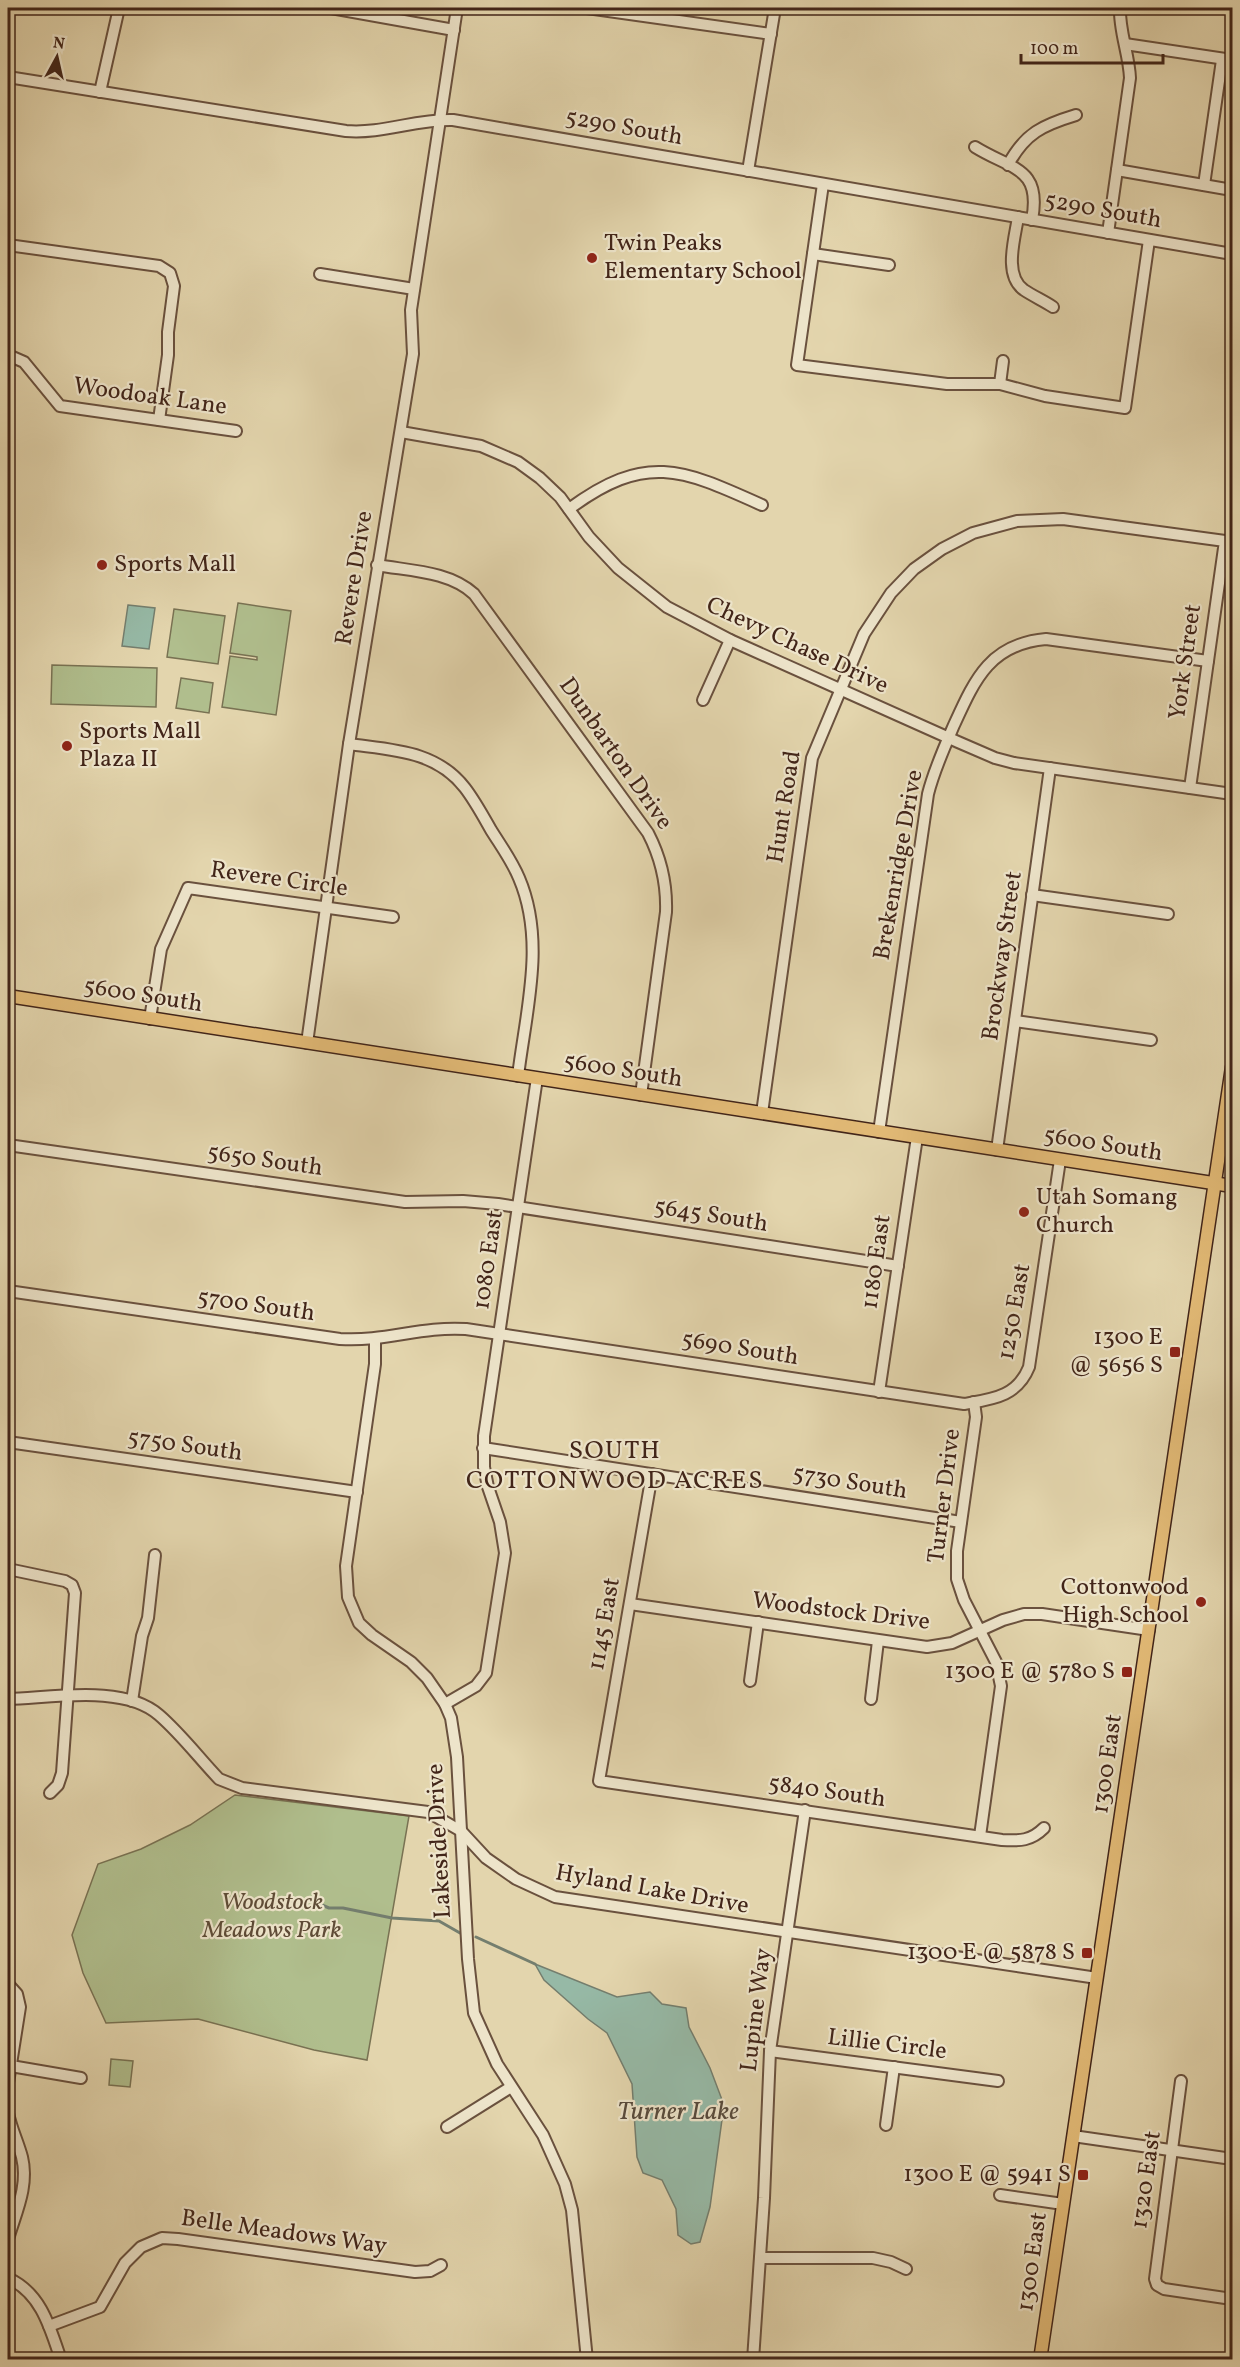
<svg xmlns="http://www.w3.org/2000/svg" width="1240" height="2367" font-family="Vollkorn,serif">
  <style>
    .green { fill: #b0be8d; stroke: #797253; stroke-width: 1.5 }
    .water { fill: #96b9a6; stroke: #747e6e; stroke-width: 1.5 }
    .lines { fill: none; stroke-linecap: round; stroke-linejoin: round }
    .stream { stroke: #747e6e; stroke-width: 3 }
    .minor-casing { stroke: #6a513e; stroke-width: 14 }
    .major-casing { stroke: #422519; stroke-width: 15 }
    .minor { stroke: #ede4ca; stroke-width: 10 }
    .major { stroke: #e2ba76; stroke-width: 12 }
    .poi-dot { fill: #8f2418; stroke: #ede4ca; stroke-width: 2 }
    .labels { text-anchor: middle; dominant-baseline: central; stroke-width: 4.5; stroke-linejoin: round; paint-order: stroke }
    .street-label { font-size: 24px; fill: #422519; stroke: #ede4ca }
    .poi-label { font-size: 24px; fill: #422519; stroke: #ede4ca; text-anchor: end }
    .park-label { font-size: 24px; font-style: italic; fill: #5e4b36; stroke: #ede4ca }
    .neighbourhood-label { font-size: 26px; letter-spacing: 1.5px; fill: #422519; stroke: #ede4ca }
    .water-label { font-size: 26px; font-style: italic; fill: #574a3c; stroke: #ede4ca }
  </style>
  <rect width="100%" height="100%" fill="#e3d5ad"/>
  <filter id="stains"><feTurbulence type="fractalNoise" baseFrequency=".00333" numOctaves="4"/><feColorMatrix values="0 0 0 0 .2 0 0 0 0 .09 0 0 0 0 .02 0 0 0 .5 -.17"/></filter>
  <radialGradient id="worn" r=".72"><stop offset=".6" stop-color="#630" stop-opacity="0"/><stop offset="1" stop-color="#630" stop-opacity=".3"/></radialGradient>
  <g class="green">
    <polygon points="238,603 291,611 276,715 222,707 230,656 257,660 257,657 230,653"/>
    <polygon points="174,609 225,616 218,664 167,657"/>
    <polygon points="52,665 157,668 156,707 51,704"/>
    <polygon points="181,678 213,683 209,713 176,708"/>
    <polygon points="235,1795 409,1816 367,2060 314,2050 198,2019 106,2023 83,1973 72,1935 98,1864 141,1849 190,1825"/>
    <polygon points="111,2059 133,2061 130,2087 109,2085"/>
  </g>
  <g class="water">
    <polygon points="128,605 155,608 149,649 122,646"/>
    <polygon points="535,1964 617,1997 650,1992 662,2004 686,2008 689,2027 710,2068 724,2105 710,2207 700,2242 691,2244 678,2235 676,2209 662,2180 643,2173 637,2157 632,2084 607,2033 588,2019 544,1980"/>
  </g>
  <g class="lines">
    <g class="stream">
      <polyline points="308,1899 329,1908 343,1908 392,1918 439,1921 460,1933"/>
      <polyline points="476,1937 535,1964"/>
    </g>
    <g class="minor-casing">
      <g id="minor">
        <polyline points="331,8 454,30"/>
        <polyline points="587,8 771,34"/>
        <polyline points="1125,44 1232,60"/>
        <path d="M8 77 346 131C384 134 414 119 453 120L1232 254"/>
        <polyline points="100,92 119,8"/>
        <path d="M975 147C1012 170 1042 167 1032 220"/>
        <path d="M1008 165C1025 133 1043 125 1076 115"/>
        <polyline points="1117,170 1232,190"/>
        <polyline points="748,171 775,8"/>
        <polyline points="823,184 797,365 947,384 1000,384 1045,396 1125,408 1149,240"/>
        <polyline points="1204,185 1222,60"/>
        <path d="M1018 217C1015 238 1003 275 1024 290 1033 296 1044 301 1053 307"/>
        <path d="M1108 233 1130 78C1129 54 1119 31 1120 8"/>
        <polyline points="8,245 159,266 170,273 174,286 168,332 168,355 159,420"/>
        <polyline points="813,254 889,265"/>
        <polyline points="320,274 414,289"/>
        <polyline points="8,355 24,362 60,406 236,431"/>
        <polyline points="1000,384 1003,361"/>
        <polyline points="401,432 481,446 518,462 540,478 560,497 589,537 618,568 667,607 730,640 958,742 995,758 1014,763 1232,794"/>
        <path d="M569 509C646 452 682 469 762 505"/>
        <path d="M377 565C410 571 449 571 474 594L648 833C661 858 667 883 666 912L641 1095"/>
        <polyline points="703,700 730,640"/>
        <path d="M349 744C391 750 436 750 465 788 475 801 483 816 491 830 501 846 512 861 519 878 546 941 526 1010 518 1076"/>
        <polyline points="1032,895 1168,914"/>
        <polyline points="150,1019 161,949 188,888 393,917"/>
        <polyline points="1015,1021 1151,1040"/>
        <polyline points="307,1043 349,744 413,354 411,310 457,8"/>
        <polyline points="762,1113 812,758 864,634 891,593 914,569 942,549 973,533 1017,521 1063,519 1225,541 1190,788"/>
        <path d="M879 1132 928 794C934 770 944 748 954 725 975 679 990 644 1046 639L1208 661"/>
        <polyline points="8,1145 405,1202 463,1201 498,1204 898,1266"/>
        <polyline points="997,1150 1050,768"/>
        <path d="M8 1291 340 1339C385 1342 421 1326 466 1329L964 1404C992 1399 1017 1397 1029 1367L1060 1160"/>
        <polyline points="375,1339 375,1364 346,1566 348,1597 359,1623 372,1635 411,1662 427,1678 445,1704 451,1718 457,1757 468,1959 474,2013 497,2064 543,2135 565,2184 572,2210 587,2360"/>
        <polyline points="879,1392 917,1137"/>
        <polyline points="974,1402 976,1417 957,1551 957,1579 964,1600 996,1662 1001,1686 980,1836"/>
        <polyline points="8,1442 357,1492"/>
        <polyline points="483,1448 961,1522"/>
        <path d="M652 1474 599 1781 1002 1840C1020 1841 1031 1841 1044 1828"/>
        <polyline points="8,1569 65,1581 72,1585 75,1593 62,1773 58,1785 50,1793"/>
        <polyline points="630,1604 927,1647 952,1643 1003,1620 1024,1614 1042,1614 1149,1630"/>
        <polyline points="750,1681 758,1622"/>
        <path d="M8 1699C51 1698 124 1684 159 1715 181 1734 199 1758 219 1779L242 1788 428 1812 461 1831 486 1858 516 1879 555 1897 1097 1978"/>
        <polyline points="871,1699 878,1641"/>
        <polyline points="132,1701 142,1636 148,1618 155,1555"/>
        <polyline points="445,1704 476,1686 486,1673 505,1553 500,1522 488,1487 484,1467 484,1436 537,1078"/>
        <polyline points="8,1984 17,1994 20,2007 8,2083"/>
        <polyline points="770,2051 998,2081"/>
        <polyline points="11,2066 81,2078"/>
        <polyline points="1181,2081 1155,2279 1157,2285 1164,2289 1232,2299"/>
        <path d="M8 2113C11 2128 18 2142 22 2157 29 2186 16 2212 8 2239"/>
        <polyline points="886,2125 894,2067"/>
        <polyline points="447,2127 511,2087"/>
        <polyline points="1073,2136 1232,2159"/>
        <polyline points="1000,2195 1063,2204"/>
        <polyline points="760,2258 873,2258 891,2262 906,2269"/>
        <path d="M8 2278C41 2293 50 2327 61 2360"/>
        <polyline points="49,2326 100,2307 125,2263 141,2247 162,2238 178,2239 415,2272 430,2271 441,2265"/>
        <polyline points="753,2360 764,2198 770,2051 805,1810"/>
      </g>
    </g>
    <g class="major-casing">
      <g id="major">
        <polyline points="8,996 1232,1186"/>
        <polyline points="1040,2360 1232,1067"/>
      </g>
    </g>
    <use href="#minor" class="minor"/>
    <use href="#major" class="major"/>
  </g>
  <g class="poi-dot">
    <circle cx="592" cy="258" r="6"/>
    <circle cx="102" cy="565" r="6"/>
    <circle cx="67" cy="746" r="6"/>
    <circle cx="1024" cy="1212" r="6"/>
    <rect x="1169" y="1346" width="12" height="12" rx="3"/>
    <circle cx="1201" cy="1602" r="6"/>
    <rect x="1121" y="1666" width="12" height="12" rx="3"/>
    <rect x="1081" y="1947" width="12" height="12" rx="3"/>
    <rect x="1077" y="2169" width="12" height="12" rx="3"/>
  </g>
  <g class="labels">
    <g class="street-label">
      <text transform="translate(624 128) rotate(10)">5290 South</text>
      <text transform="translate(1103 211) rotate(10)">5290 South</text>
      <text transform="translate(150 397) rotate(8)">Woodoak Lane</text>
      <text transform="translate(355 578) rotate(-81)">Revere Drive</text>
      <text transform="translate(797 646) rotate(25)">Chevy Chase Drive</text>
      <text transform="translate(1186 662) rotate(-82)">York Street</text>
      <text transform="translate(615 754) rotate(55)">Dunbarton Drive</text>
      <text transform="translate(785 807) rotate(-81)">Hunt Road</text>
      <text transform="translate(899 865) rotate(-80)">Brekenridge Drive</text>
      <text transform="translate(279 880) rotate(8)">Revere Circle</text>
      <text transform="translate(1003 956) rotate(-82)">Brockway Street</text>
      <text transform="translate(143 996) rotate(9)">5600 South</text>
      <text transform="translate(623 1071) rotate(9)">5600 South</text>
      <text transform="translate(1103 1145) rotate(9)">5600 South</text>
      <text transform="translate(265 1161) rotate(8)">5650 South</text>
      <text transform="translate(711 1216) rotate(9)">5645 South</text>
      <text transform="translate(489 1260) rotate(-82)">1080 East</text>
      <text transform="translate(877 1262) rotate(-82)">1180 East</text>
      <text transform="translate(256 1306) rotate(8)">5700 South</text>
      <text transform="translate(1015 1312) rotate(-80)">1250 East</text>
      <text transform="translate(740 1349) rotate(9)">5690 South</text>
      <text transform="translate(185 1446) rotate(8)">5750 South</text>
      <text transform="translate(850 1483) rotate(9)">5730 South</text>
      <text transform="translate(945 1496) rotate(-83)">Turner Drive</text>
      <text transform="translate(841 1612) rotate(7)">Woodstock Drive</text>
      <text transform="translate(605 1624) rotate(-80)">1145 East</text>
      <text transform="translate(1108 1764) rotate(-82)">1300 East</text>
      <text transform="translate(827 1792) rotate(8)">5840 South</text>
      <text transform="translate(440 1841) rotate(-93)">Lakeside Drive</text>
      <text transform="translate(652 1890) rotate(10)">Hyland Lake Drive</text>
      <text transform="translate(757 2010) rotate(-83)">Lupine Way</text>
      <text transform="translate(887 2045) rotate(7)">Lillie Circle</text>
      <text transform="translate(1147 2180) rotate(-82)">1320 East</text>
      <text transform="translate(284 2233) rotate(8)">Belle Meadows Way</text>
      <text transform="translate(1033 2262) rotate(-82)">1300 East</text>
    </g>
    <g class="poi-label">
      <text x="604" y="244" text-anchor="start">Twin Peaks<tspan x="604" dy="28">Elementary School</tspan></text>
      <text x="114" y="565" text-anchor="start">Sports Mall</text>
      <text x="79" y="732" text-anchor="start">Sports Mall<tspan x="79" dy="28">Plaza II</tspan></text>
      <text x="1036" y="1198" text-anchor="start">Utah Somang<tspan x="1036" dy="28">Church</tspan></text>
      <text x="1163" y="1338">1300 E<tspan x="1163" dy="28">@ 5656 S</tspan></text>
      <text x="1189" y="1588">Cottonwood<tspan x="1189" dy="28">High School</tspan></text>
      <text x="1115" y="1672">1300 E @ 5780 S</text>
      <text x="1075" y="1953">1300 E @ 5878 S</text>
      <text x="1071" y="2175">1300 E @ 5941 S</text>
    </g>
    <g class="park-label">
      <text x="272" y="1903">Woodstock<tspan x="272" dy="28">Meadows Park</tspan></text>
    </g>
    <g class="neighbourhood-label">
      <text x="615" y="1451">SOUTH<tspan x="615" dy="30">COTTONWOOD ACRES</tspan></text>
    </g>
    <g class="water-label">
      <text x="678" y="2112">Turner Lake</text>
    </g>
  </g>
  <rect width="1240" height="2367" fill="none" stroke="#e3d5ad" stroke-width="30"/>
  <rect x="9" y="9" width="1222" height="2349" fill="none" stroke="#422519" stroke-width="3"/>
  <rect x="15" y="15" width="1210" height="2337" fill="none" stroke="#422519" stroke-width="1.5"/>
  <g transform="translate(57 57) rotate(8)" stroke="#ede4ca" stroke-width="4.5" paint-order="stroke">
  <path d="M0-4.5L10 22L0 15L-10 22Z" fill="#422519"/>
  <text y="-9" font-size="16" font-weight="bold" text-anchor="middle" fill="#422519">N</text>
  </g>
  <path d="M1021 54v9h142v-9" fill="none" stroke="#422519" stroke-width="3"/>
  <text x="1030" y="54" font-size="18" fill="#422519" stroke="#ede4ca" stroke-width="4.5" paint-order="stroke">100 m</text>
  <rect width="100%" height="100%" filter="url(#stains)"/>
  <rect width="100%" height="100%" fill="url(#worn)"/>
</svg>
